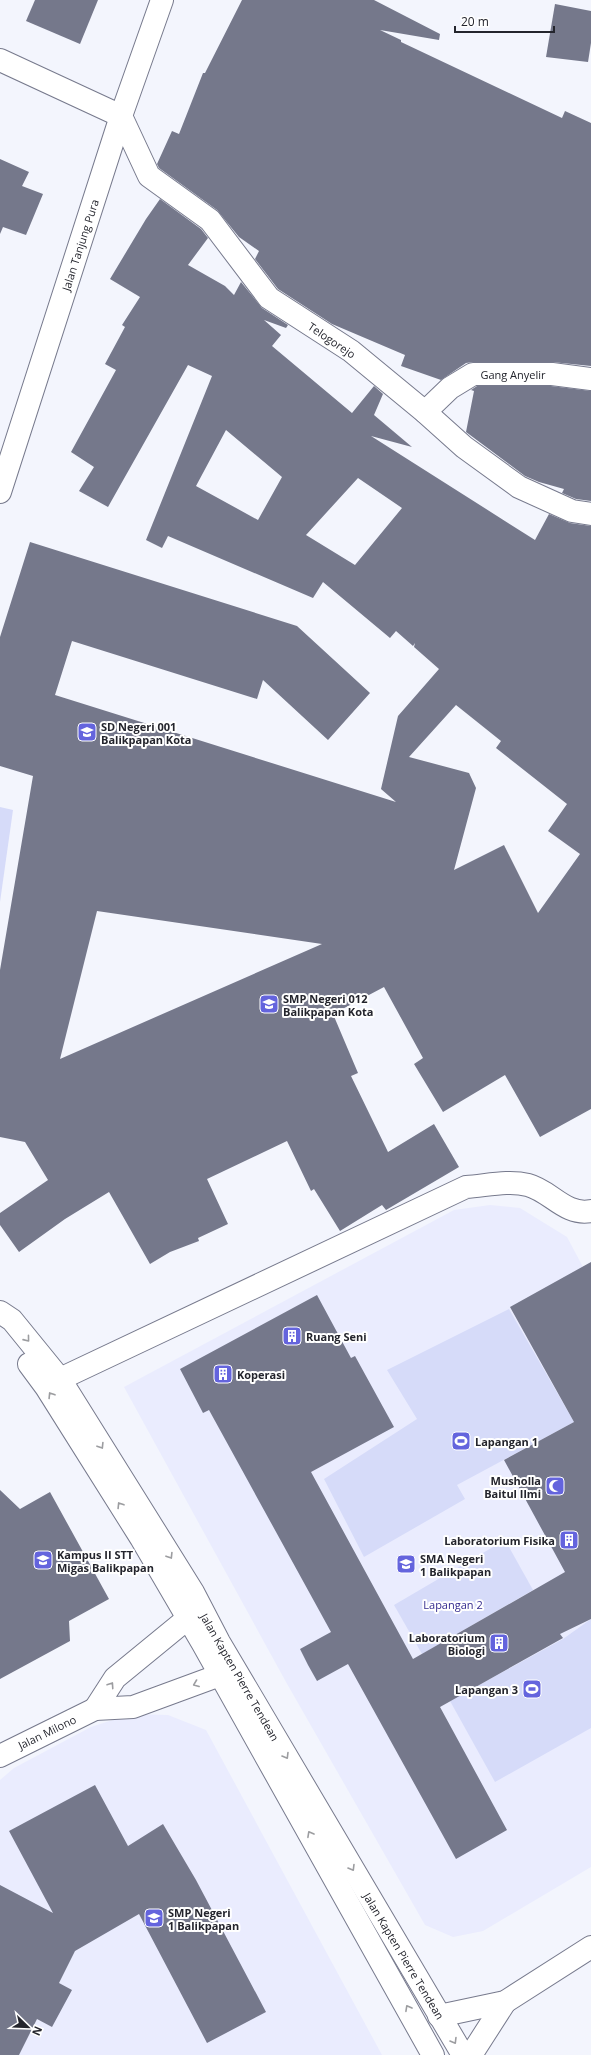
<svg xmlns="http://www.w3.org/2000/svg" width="591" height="2055" font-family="'Open Sans',sans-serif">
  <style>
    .built { fill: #eaecfe }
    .green { fill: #d6dbf9 }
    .building { fill: #75788b; fill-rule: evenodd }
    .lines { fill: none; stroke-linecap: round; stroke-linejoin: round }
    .minor-casing { stroke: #777a8d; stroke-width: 24 }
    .tertiary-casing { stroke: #777a8d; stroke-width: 24 }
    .minor { stroke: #fff; stroke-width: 22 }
    .tertiary { stroke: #fff; stroke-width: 22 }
    .oneway { stroke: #9c9da0 }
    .labels { text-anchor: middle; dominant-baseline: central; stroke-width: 4; stroke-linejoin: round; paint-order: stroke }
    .street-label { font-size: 11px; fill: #24252d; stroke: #fff }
    .poi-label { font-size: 11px; font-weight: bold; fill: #24252d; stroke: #fff; text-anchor: start }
    .park-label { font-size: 11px; fill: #332a8e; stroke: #fff }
  </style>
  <rect width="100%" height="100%" fill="#f3f5fd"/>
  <g class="built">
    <polygon points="490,1205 520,1208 567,1237 591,1282 591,1867 483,1931 453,1937 425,1925 286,1682 124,1387 454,1210"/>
    <polygon points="131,1714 168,1715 206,1730 382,2055 0,2055 0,1780 14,1768 91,1727"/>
  </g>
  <g class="green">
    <polygon points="0,807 13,810 0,902"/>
    <polygon points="509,1309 574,1422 457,1485 465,1499 364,1557 324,1479 417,1419 387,1370"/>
    <polygon points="505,1540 533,1590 422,1654 394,1605"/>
    <polygon points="591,1619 591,1728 495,1782 450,1701 563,1639"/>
  </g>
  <g class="building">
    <polygon points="35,0 98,0 80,44 26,21"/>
    <polygon points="242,0 374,0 440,34 439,40 380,30 401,40 401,42 562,118 565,111 591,123 591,366 552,362 473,362 466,363 441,380 401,366 405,355 332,324 278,289 255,259 259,251 239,237 217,210 159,168 157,164 172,131 179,134 203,73 205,73"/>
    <polygon points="555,4 591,11 591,43 588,62 546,57"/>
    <polygon points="0,159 29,172 22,186 43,194 26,235 3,227 0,234"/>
    <path d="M160 199 201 229 208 238 188 265 225 286 234 295 241 282 262 308 288 325 286 328 264 320 281 335 272 346 352 413 374 386 383 394 374 415 412 447 371 436 535 540 549 514 570 523 591 526V1109L540 1137 505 1075 443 1112 414 1064 423 1058 384 987 333 1014 358 1073 351 1076 388 1152 434 1124 459 1167 386 1210 382 1205 340 1231 314 1189 311 1191 287 1141 207 1179 228 1224 198 1238 199 1241 170 1252 150 1264 109 1192 65 1219 19 1252 0 1225V1213L48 1180 25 1142 0 1137V970L33 776 0 766V637L30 542 297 626 370 693 328 740 263 680 257 699 72 641 55 695 396 802 381 789 398 716 439 669 414 647 415 643 413 646 396 631 390 638 323 582 313 598 168 536 162 548 146 540 212 376 188 365 108 507 79 491 94 467 71 452 116 370 105 364 125 327 122 325 140 297 110 279 146 219ZM226 430 282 477 258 520 196 486ZM358 478 402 508 355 565 306 535ZM456 705 501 741 496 748 567 804 548 831 580 854 538 913 504 845 454 870 476 788 469 773 409 757ZM97 911 322 944 60 1059Z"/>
    <polygon points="477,386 551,386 591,391 591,501 576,499 562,493 564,489 539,482 525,476 466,432 474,391 471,390"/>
    <polygon points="591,1262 591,1619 560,1634 563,1638 440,1707 507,1830 456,1859 348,1664 317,1681 308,1665 300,1649 331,1632 209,1410 203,1413 180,1369 317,1295 351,1358 355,1356 394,1427 311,1472 413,1659 565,1572 504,1460 574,1422 510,1307"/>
    <polygon points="0,1490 20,1509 50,1492 109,1599 69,1621 70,1641 0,1679"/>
    <polygon points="95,1785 128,1846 163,1824 196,1880 266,2012 207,2043 139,1914 75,1951 59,1983 72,1990 52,2027 37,2019 19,2055 0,2055 0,1885 53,1913 9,1831"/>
  </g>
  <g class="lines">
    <g class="minor-casing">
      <g id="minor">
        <polyline points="121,116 149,176 210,220 269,298 351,351 425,412 464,447 519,487 572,511 591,514"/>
        <polyline points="425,412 450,388 473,374 552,374 591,379"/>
        <path d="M60 1379 466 1187C485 1186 508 1180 528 1185 551 1191 565 1216 591 1211"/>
        <polyline points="187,1619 115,1678 95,1709 133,1707 220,1675"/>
        <polyline points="0,1756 95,1709"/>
        <polyline points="439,2016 505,2002 591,1947"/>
        <polyline points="471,2055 505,2002"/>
      </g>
    </g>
    <g class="tertiary-casing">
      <g id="tertiary">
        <polyline points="0,60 121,116"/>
        <polyline points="0,492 121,116 162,0"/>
        <polyline points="0,1312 12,1320 60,1379 193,1592 219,1642 463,2055"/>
        <polyline points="29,1364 46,1387 141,1538 203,1644 433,2055"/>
      </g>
    </g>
    <use href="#minor" class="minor"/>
    <use href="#tertiary" class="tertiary"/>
  </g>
  <defs><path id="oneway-chevron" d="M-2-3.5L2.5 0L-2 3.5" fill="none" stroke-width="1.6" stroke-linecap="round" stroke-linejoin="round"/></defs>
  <g class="oneway">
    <use href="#oneway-chevron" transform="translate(27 1339) rotate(51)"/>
    <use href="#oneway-chevron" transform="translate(51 1395) rotate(-122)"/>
    <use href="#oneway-chevron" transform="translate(101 1446) rotate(58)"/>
    <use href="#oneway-chevron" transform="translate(120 1505) rotate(-122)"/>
    <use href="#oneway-chevron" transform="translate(170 1556) rotate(58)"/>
    <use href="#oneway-chevron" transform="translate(196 1684) rotate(159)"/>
    <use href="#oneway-chevron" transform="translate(111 1685) rotate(-56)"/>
    <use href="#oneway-chevron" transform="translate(286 1756) rotate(59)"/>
    <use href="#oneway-chevron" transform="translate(310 1834) rotate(-119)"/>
    <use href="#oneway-chevron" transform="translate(352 1868) rotate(59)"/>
    <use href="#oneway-chevron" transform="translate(408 2008) rotate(-119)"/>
    <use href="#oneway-chevron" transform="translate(454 2041) rotate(59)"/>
  </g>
  <defs>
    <g id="school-square" transform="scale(1)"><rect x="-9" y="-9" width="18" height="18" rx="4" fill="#6464dd" stroke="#fff"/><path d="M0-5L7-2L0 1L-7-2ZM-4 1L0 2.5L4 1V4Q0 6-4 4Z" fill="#fff"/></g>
    <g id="building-square" transform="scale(1)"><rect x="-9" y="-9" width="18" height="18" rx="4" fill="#6464dd" stroke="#fff"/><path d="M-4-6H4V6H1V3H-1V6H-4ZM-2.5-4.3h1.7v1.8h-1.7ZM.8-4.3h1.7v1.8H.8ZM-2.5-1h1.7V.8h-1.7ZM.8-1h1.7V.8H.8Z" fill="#fff"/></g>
    <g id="stadium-square" transform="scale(1)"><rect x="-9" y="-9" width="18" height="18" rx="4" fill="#6464dd" stroke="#fff"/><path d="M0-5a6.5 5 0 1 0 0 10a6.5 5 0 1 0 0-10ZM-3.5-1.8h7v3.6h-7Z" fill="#fff"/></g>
    <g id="mosque-square" transform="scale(1)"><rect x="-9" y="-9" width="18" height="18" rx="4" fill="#6464dd" stroke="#fff"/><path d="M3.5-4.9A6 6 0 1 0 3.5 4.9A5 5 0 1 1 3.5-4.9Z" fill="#fff"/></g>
    <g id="university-square" transform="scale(1)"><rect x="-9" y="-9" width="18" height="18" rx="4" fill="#6464dd" stroke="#fff"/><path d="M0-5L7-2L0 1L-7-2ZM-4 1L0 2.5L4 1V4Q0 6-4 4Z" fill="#fff"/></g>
  </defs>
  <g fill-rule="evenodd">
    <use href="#school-square" x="87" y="732"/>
    <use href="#school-square" x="269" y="1004"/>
    <use href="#building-square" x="292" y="1336"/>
    <use href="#building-square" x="223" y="1374"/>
    <use href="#stadium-square" x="461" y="1441"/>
    <use href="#mosque-square" x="555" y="1486"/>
    <use href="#building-square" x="569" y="1540"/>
    <use href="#university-square" x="43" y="1560"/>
    <use href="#school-square" x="406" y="1564"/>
    <use href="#building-square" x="499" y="1643"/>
    <use href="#stadium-square" x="532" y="1689"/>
    <use href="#school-square" x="154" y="1918"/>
  </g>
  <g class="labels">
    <g class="street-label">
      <text transform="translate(80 245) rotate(-72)">Jalan Tanjung Pura</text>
      <text transform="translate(332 340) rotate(34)">Telogorejo</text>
      <text x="513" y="374">Gang Anyelir</text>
      <text transform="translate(240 1677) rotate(60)">Jalan Kapten Pierre Tendean</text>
      <text transform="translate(47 1732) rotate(-26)">Jalan Milono</text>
      <text transform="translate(404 1956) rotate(59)">Jalan Kapten Pierre Tendean</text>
    </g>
    <g class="poi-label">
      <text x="101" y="726">SD Negeri 001<tspan x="101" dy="13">Balikpapan Kota</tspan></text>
      <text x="283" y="998">SMP Negeri 012<tspan x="283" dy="13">Balikpapan Kota</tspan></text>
      <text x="306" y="1336">Ruang Seni</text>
      <text x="237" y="1374">Koperasi</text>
      <text x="475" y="1441">Lapangan 1</text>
      <text x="541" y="1480" text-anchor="end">Musholla<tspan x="541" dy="13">Baitul Ilmi</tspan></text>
      <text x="555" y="1540" text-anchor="end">Laboratorium Fisika</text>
      <text x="57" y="1554">Kampus II STT<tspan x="57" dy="13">Migas Balikpapan</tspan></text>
      <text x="420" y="1558">SMA Negeri<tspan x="420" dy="13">1 Balikpapan</tspan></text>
      <text x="485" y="1637" text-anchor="end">Laboratorium<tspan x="485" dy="13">Biologi</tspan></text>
      <text x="518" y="1689" text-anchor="end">Lapangan 3</text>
      <text x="168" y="1912">SMP Negeri<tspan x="168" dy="13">1 Balikpapan</tspan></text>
    </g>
    <g class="park-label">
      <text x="453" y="1604">Lapangan 2</text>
    </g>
  </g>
  <g transform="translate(28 2027) rotate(113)" stroke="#ffffff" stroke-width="3" paint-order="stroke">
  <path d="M0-3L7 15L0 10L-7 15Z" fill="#24252d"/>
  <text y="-6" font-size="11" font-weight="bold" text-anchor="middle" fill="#24252d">N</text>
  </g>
  <path d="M455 26v6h99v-6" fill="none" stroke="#24252d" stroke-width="2"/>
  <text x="461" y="26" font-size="12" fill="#24252d" stroke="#ffffff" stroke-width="3" paint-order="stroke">20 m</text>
</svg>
